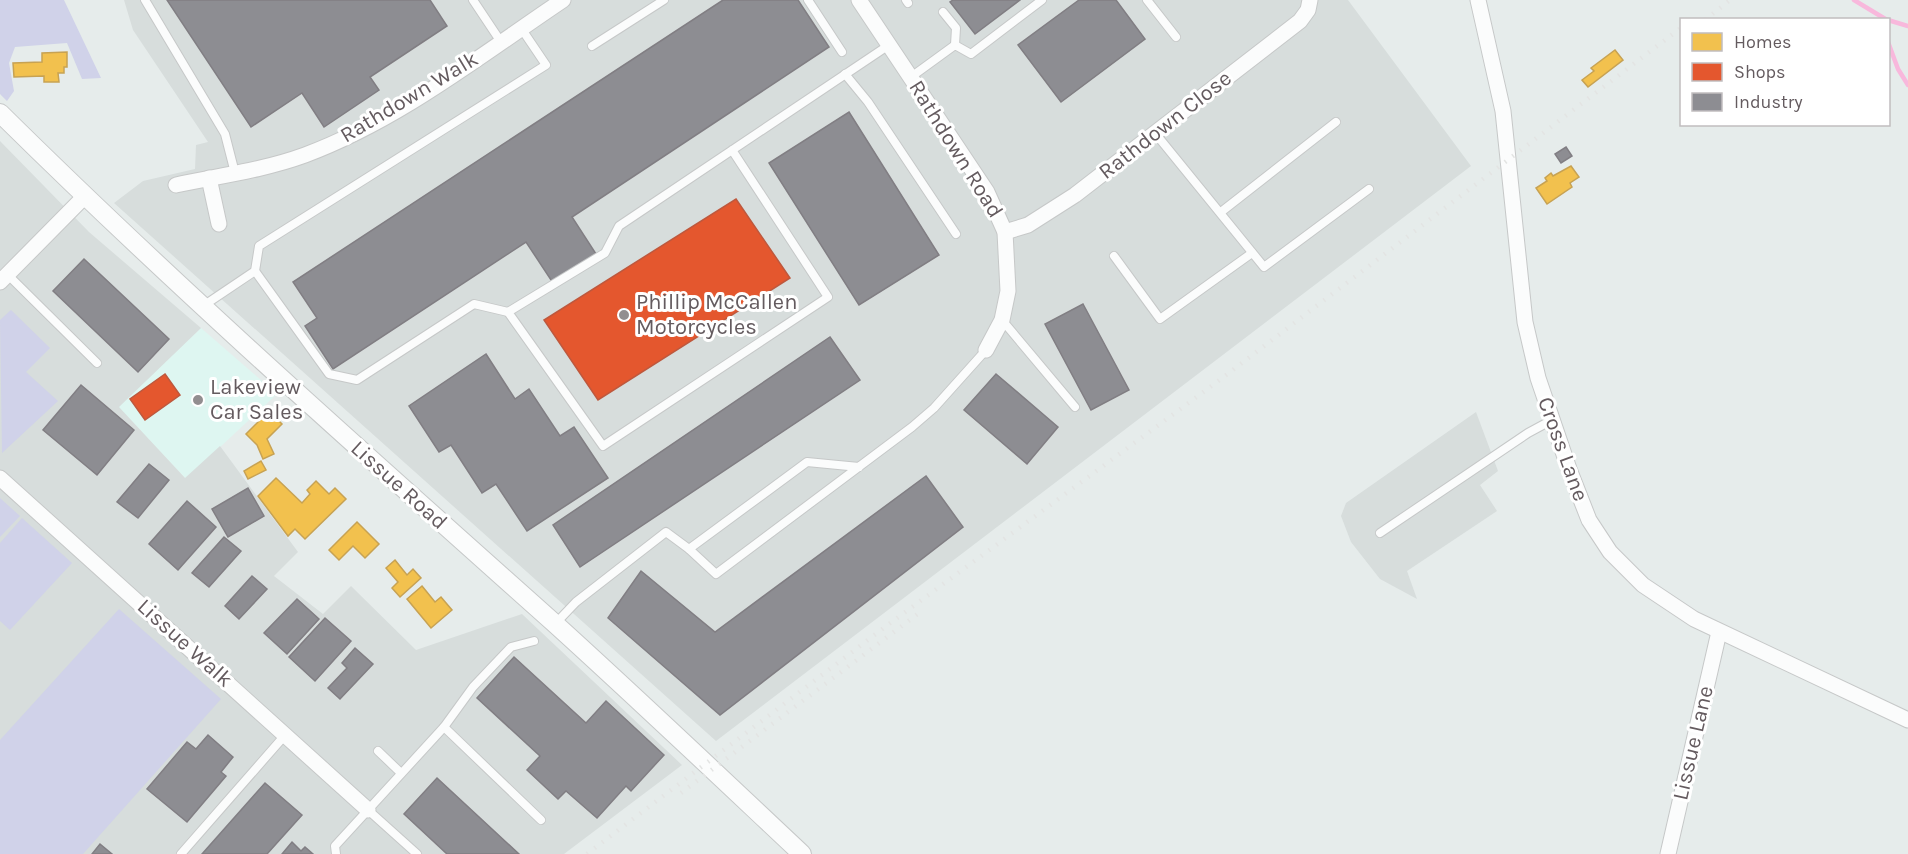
<svg xmlns="http://www.w3.org/2000/svg" width="1908" height="854" font-family="Karla,sans-serif">
  <style>
    .commercial { fill: #def6f1 }
    .industrial { fill: #d7dddc }
    .green { fill: #d0d2e9 }
    .homes { fill: #f2c14e; stroke: #c7a253; stroke-width: 1.5 }
    .shops { fill: #e4572e; stroke: #be583d; stroke-width: 1.5 }
    .industry { fill: #8d8d92; stroke: #817e83; stroke-width: 1.5 }
    .lines { fill: none; stroke-linecap: round; stroke-linejoin: round }
    .stream { stroke: #f8b8dc; stroke-width: 4.5 }
    .service-casing { stroke: #c6c8c8; stroke-width: 10 }
    .minor-casing { stroke: #c6c8c8; stroke-width: 17 }
    .tertiary-casing { stroke: #c6c8c8; stroke-width: 20 }
    .service { stroke: #fbfcfc; stroke-width: 8 }
    .minor { stroke: #fbfcfc; stroke-width: 15 }
    .tertiary { stroke: #fbfcfc; stroke-width: 18 }
    .rail { stroke: #e3e4e3; stroke-width: 4.5; stroke-dasharray: 1.5 8; stroke-linecap: butt }
    .poi-dot { fill: #928e90; stroke: #fff; stroke-width: 2 }
    .labels { text-anchor: middle; dominant-baseline: central; stroke-width: 6; stroke-linejoin: round; paint-order: stroke }
    .street-label { font-size: 22px; fill: #645b5f; stroke: #fff }
    .poi-label { font-size: 22px; fill: #645b5f; stroke: #fff; text-anchor: start }
  </style>
  <rect width="100%" height="100%" fill="#e6eceb"/>
  <polygon class="commercial" points="201,328 277,394 186,479 118,407"/>
  <g class="industrial">
    <polygon points="124,0 1348,0 1471,166 716,741 114,203 143,181 195,169 196,145 208,142 133,30"/>
    <polygon points="0,141 89,232 201,328 119,407 185,478 220,446 298,552 274,576 323,614 351,586 416,650 522,614 682,765 564,854 0,854"/>
    <polygon points="1476,412 1498,471 1480,485 1497,511 1407,571 1417,599 1380,579 1351,542 1341,516 1346,503"/>
  </g>
  <g class="green">
    <polygon points="0,0 64,0 101,78 82,79 67,43 15,47 9,63 14,91 7,101 0,94"/>
    <polygon points="11,310 50,348 26,372 58,401 2,453 0,320"/>
    <polygon points="0,498 20,516 0,537"/>
    <polygon points="22,518 72,563 10,630 0,621 0,543"/>
    <polygon points="119,609 221,699 83,854 0,854 0,740"/>
  </g>
  <g class="homes">
    <polygon points="1615,50 1623,60 1588,87 1582,80 1594,71 1591,68"/>
    <polygon points="67,52 67,67 64,67 64,73 58,73 59,82 44,82 44,76 14,77 13,63 42,62 42,53"/>
    <polygon points="1571,166 1579,177 1570,183 1572,187 1547,204 1536,188 1547,181 1545,178 1551,173 1553,176"/>
    <polygon points="269,411 282,424 267,439 274,454 263,459 257,445 246,434"/>
    <polygon points="261,461 266,470 248,479 244,471"/>
    <polygon points="276,478 302,503 310,494 307,490 316,481 329,494 335,488 346,499 305,539 295,529 288,536 258,496"/>
    <polygon points="357,522 379,544 365,558 353,546 339,560 329,550"/>
    <polygon points="395,560 407,575 413,569 421,578 400,597 392,588 398,582 386,568"/>
    <polygon points="422,586 435,602 441,597 452,610 431,628 407,599"/>
  </g>
  <g class="shops">
    <polygon points="736,199 790,278 598,400 544,320"/>
    <polygon points="165,374 180,395 145,420 130,399"/>
  </g>
  <g class="industry">
    <polygon points="167,0 430,0 447,26 370,77 379,90 324,127 302,93 251,127"/>
    <polygon points="723,0 798,0 829,47 572,217 598,257 555,286 526,242 333,369 305,326 317,318 293,282"/>
    <polygon points="953,0 1020,0 975,34 950,2"/>
    <polygon points="1079,0 1116,0 1145,39 1061,102 1018,45"/>
    <polygon points="849,112 939,255 859,305 769,163"/>
    <polygon points="1566,147 1572,156 1561,163 1555,154"/>
    <polygon points="84,259 169,339 138,372 53,291"/>
    <polygon points="1083,304 1129,390 1091,410 1045,324"/>
    <polygon points="830,337 860,380 580,567 553,525"/>
    <polygon points="486,354 515,399 529,389 560,436 574,427 608,478 527,531 496,484 482,493 451,445 439,452 409,406"/>
    <polygon points="996,374 1058,427 1027,464 964,410"/>
    <polygon points="81,385 134,430 97,475 43,430"/>
    <polygon points="149,464 169,480 138,518 117,502"/>
    <polygon points="926,476 963,527 720,715 608,618 641,571 715,632"/>
    <polygon points="248,488 264,516 228,537 212,509"/>
    <polygon points="187,501 216,527 178,570 149,544"/>
    <polygon points="224,537 241,551 209,587 192,573"/>
    <polygon points="252,576 267,589 239,619 225,606"/>
    <polygon points="297,599 319,619 287,654 264,633"/>
    <polygon points="325,618 351,641 315,681 289,657"/>
    <polygon points="355,648 373,664 340,699 328,688 347,668 342,663"/>
    <polygon points="514,657 586,723 606,701 664,755 631,791 626,786 597,818 566,791 558,799 527,770 540,756 477,698"/>
    <polygon points="208,735 233,757 221,772 226,776 187,822 147,789 187,742 196,749"/>
    <polygon points="437,778 519,854 447,854 404,814"/>
    <polygon points="265,783 302,815 267,854 202,854"/>
    <polygon points="292,842 301,851 305,847 313,854 282,854"/>
    <polygon points="100,844 112,854 92,854"/>
  </g>
  <g class="lines">
    <g class="stream">
      <polyline points="1854,0 1887,20"/>
      <polyline points="1888,20 1908,26"/>
      <polyline points="1888,42 1898,69 1908,85"/>
    </g>
    <g class="service-casing">
      <g id="service">
        <polyline points="145,0 225,134 235,173"/>
        <polyline points="473,0 501,42"/>
        <polyline points="808,0 842,52"/>
        <polyline points="906,0 908,3"/>
        <polyline points="1147,0 1176,37"/>
        <polyline points="943,12 956,28 955,45"/>
        <polyline points="592,46 664,0"/>
        <polyline points="845,74 868,102 956,234"/>
        <polyline points="911,77 955,45 971,54 1042,0"/>
        <polyline points="1155,133 1264,267 1369,189"/>
        <polyline points="732,150 828,297 603,446 508,312 605,253 619,226 889,45"/>
        <polyline points="1221,212 1336,122"/>
        <polyline points="1114,256 1160,319 1252,253"/>
        <polyline points="255,271 329,374 357,380 474,304 508,312"/>
        <polyline points="7,274 97,363"/>
        <polyline points="203,306 255,271 259,246 546,65 521,28"/>
        <polyline points="1002,320 1075,407"/>
        <polyline points="859,467 807,462 689,549 716,574 912,427 934,408 986,350"/>
        <polyline points="1380,533 1528,433 1552,420"/>
        <polyline points="556,623 576,602 666,532 689,549"/>
        <polyline points="444,727 541,820"/>
        <polyline points="378,751 401,773"/>
        <polyline points="368,810 417,854"/>
        <polyline points="181,854 286,734"/>
        <polyline points="336,854 335,846 444,727 473,687 511,647 534,641"/>
      </g>
    </g>
    <g class="minor-casing">
      <g id="minor">
        <polyline points="859,0 987,192 1005,232 1008,291 1002,320 986,350"/>
        <polyline points="1478,0 1503,111 1525,322 1538,378 1569,469 1589,520 1610,552 1643,585 1694,619 1908,720"/>
        <polyline points="209,178 219,224"/>
        <path d="M176 185C219 176 264 170 305 155 399 120 481 55 563 0"/>
        <polyline points="1005,232 1028,225 1075,195 1300,21 1308,10 1310,0"/>
        <polyline points="0,282 84,197"/>
        <polyline points="0,478 368,810"/>
        <polyline points="1668,854 1719,632"/>
      </g>
    </g>
    <g class="tertiary-casing">
      <path id="tertiary" d="M0 113C178 289 366 455 553 622 637 698 719 776 802 854"/>
    </g>
    <use href="#service" class="service"/>
    <use href="#minor" class="minor"/>
    <use href="#tertiary" class="tertiary"/>
    <g class="rail">
      <polyline points="1705,20 1730,0"/>
      <polyline points="681,793 923,610"/>
      <polyline points="587,854 885,627 1217,382 1682,27"/>
    </g>
  </g>
  <g class="poi-dot">
    <circle cx="624" cy="315" r="6"/>
    <circle cx="198" cy="400" r="6"/>
  </g>
  <g class="labels">
    <g class="street-label">
      <text transform="translate(409 97) rotate(-31)">Rathdown Walk</text>
      <text transform="translate(1165 125) rotate(-38)">Rathdown Close</text>
      <text transform="translate(956 149) rotate(58)">Rathdown Road</text>
      <text transform="translate(1563 449) rotate(70)">Cross Lane</text>
      <text transform="translate(399 485) rotate(42)">Lissue Road</text>
      <text transform="translate(185 643) rotate(42)">Lissue Walk</text>
      <text transform="translate(1693 743) rotate(-77)">Lissue Lane</text>
    </g>
    <g class="poi-label">
      <text x="636" y="302">Phillip McCallen<tspan x="636" dy="25">Motorcycles</tspan></text>
      <text x="210" y="387">Lakeview<tspan x="210" dy="25">Car Sales</tspan></text>
    </g>
  </g>
  <rect x="1680" y="18" width="210" height="108" fill="#ffffff" stroke="#c1bdbf" stroke-width="1.5"/>
  <rect x="1692" y="33" width="30" height="18" fill="#f2c14e" stroke="#c1bdbf" stroke-width="1.5"/>
  <text x="1734" y="48" font-size="18" fill="#645b5f">Homes</text>
  <rect x="1692" y="63" width="30" height="18" fill="#e4572e" stroke="#c1bdbf" stroke-width="1.5"/>
  <text x="1734" y="78" font-size="18" fill="#645b5f">Shops</text>
  <rect x="1692" y="93" width="30" height="18" fill="#8d8d92" stroke="#c1bdbf" stroke-width="1.5"/>
  <text x="1734" y="108" font-size="18" fill="#645b5f">Industry</text>
</svg>
